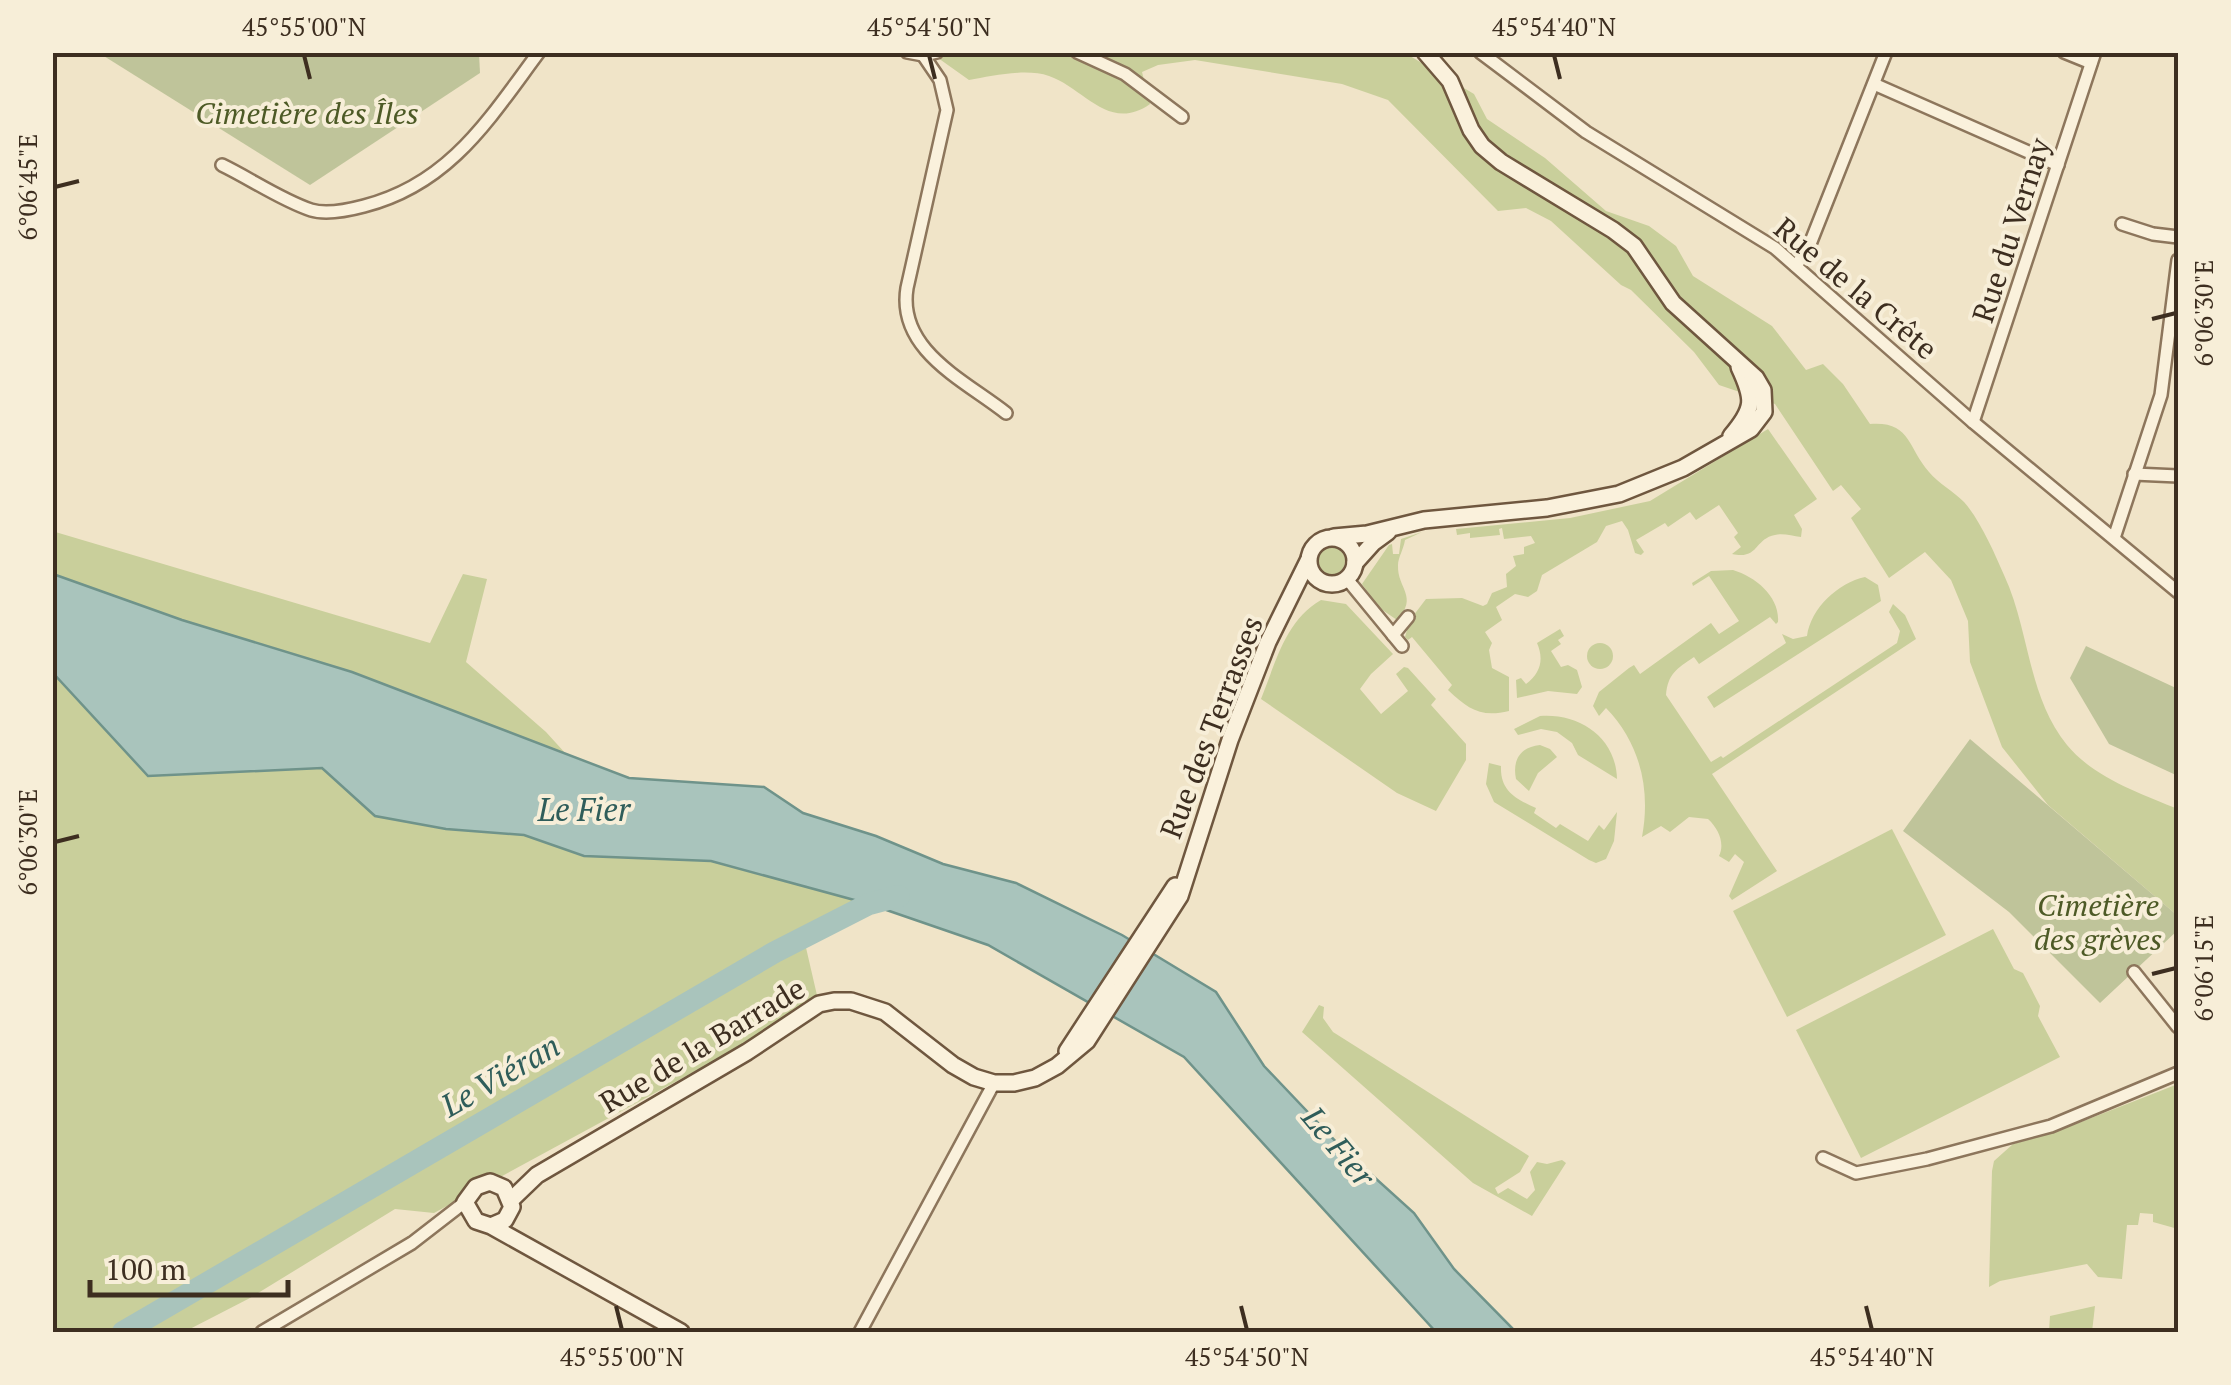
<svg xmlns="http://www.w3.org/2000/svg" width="2231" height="1385" font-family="'PT Serif',serif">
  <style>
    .green { fill: #c9cf9b }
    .cemetery { fill: #bfc49a }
    .water { fill: #a9c4bc; stroke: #6f938a; stroke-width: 2.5 }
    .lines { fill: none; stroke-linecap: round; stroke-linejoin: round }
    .river { stroke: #a9c4bc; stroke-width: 22 }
    .street-casing { stroke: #8d765c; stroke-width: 16 }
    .secondary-casing { stroke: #6f573f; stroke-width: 20 }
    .street { stroke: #faf1dc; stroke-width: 11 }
    .secondary { stroke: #faf1dc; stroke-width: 15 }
    .ticks { fill: none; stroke: #3d2e20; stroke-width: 4 }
    .labels { text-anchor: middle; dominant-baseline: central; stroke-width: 8; stroke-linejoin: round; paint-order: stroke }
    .park-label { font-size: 30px; font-style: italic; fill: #4d5a26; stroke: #f7eed8 }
    .street-label { font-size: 30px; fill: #3d2e20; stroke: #f7eed8 }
    .water-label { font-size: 32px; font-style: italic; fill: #2f5d5a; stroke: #f7eed8 }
    .neatline { fill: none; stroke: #3d2e20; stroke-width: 4 }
    .ticks-label { font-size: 25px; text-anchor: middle; fill: #3d2e20 }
  </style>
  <rect width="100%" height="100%" fill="#f0e4c8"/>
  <g class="green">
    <path d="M931 53H1405L1474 94 1487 119 1545 158 1606 211 1649 226 1676 246 1693 276 1772 326 1806 370 1823 364 1843 384 1870 424C1911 421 1907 447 1929 472 1938 483 1953 491 1964 502 1980 520 1994 552 2004 575 2030 631 2027 695 2067 745 2093 777 2141 794 2178 809V916L2048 805 2002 747 1970 662 1968 621 1951 580 1925 552 1889 578 1851 518 1861 509 1841 485 1833 491 1775 404 1719 385 1694 352 1631 290 1621 285 1551 221 1526 208 1498 211 1388 100 1342 84 1195 60 1158 65 1142 72 1150 104C1109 133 1084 88 1049 76 1026 68 992 76 969 80Z"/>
    <path d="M1768 429 1817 499 1794 515 1802 529 1801 537C1792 536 1783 533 1775 535 1754 539 1759 560 1732 554L1741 547 1734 537 1738 533 1719 505 1696 520 1690 512 1668 527 1665 523 1636 540 1644 552 1641 555 1635 553 1628 530 1622 521 1606 526 1597 542 1542 575 1537 591 1528 597 1515 594 1496 607 1502 620 1485 632 1492 643 1489 650 1492 668 1509 677V711C1481 718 1468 709 1448 690L1452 685 1412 637 1408 640 1405 637 1410 620 1426 599 1462 598 1483 606 1487 604 1492 593 1507 587 1506 574 1516 566 1513 556 1524 554V547L1535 543 1531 536 1504 539 1502 528 1499 529 1500 535 1470 538V533L1457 535 1456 529 1570 518 1650 501Z"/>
    <polygon points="52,531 430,643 463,574 487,579 466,662 546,732 566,754 352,672 182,620 53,574"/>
    <path d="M1422 532 1405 540C1404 548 1398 558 1398 565 1397 589 1419 596 1397 620L1378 607 1362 584 1389 545 1392 544 1393 554H1399L1401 539Z"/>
    <circle cx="1331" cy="561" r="14"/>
    <path d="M1733 570C1756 577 1780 597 1778 622L1776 624 1770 617 1699 664 1694 657C1676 669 1668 674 1666 695L1711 762 1721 756 1723 758 1897 643 1900 631 1889 612 1893 604 1905 615 1916 639 1712 774 1777 871 1732 900 1729 896 1744 862 1735 854 1729 862 1719 856C1725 844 1719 829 1708 819L1689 817 1670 832 1661 826 1642 837C1651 789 1640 743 1606 708L1599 716 1593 706 1599 692 1629 668 1634 665 1640 674 1711 623 1719 634 1739 621 1709 576 1693 586 1692 583 1711 571Z"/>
    <path d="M1865 577 1878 585 1881 601 1714 708 1707 697 1786 643 1782 634 1793 639 1807 636C1811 608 1838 583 1865 577Z"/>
    <path d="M1321 600 1346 604 1393 654 1371 674 1360 689 1381 714 1408 691 1396 674 1404 667 1408 668 1436 699 1431 705 1466 744V760L1436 811 1397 793 1261 699C1276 662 1285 621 1321 600Z"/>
    <path d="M1560 629 1564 636 1558 640 1561 644 1551 651 1561 667 1568 665 1577 670 1582 687 1577 694 1548 691 1517 698 1516 680 1521 678 1526 684C1541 673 1544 659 1537 643Z"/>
    <circle cx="1600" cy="656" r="13"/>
    <polygon points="52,673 149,776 323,768 375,816 446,829 524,835 584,856 711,861 866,903 804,939 819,1004 434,1213 395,1209 250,1298 184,1332 53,1332"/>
    <path d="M1540 716C1579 713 1616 737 1617 779L1578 755 1572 743 1557 732 1541 729 1518 735 1514 729Z"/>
    <path d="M1540 745 1550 749 1557 757 1538 773 1529 791 1516 779C1512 759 1521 747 1540 745Z"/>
    <path d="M1489 763 1501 766C1500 791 1516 799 1536 808L1534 813 1556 828 1560 824 1588 841 1599 825 1604 830 1617 812 1614 841 1606 859 1596 863 1589 860 1494 802 1486 784Z"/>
    <polygon points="1892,829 1946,935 1787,1017 1733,911"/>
    <polygon points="1993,929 2014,969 2023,973 2040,1006 2038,1016 2060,1057 1861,1158 1796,1030"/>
    <polygon points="1319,1005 1324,1007 1323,1018 1333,1032 1529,1156 1520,1172 1495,1188 1498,1194 1508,1188 1527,1199 1535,1190 1530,1172 1537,1162 1547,1164 1562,1160 1566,1163 1532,1216 1473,1183 1302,1032"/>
    <polygon points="2178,1084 2178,1229 2153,1222 2153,1214 2140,1213 2138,1225 2127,1225 2122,1279 2098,1277 2087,1264 2000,1281 1989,1287 1992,1171 1994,1161 2013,1144 2058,1131"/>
    <polygon points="2095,1306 2092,1332 2049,1332 2050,1316"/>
  </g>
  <g class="cemetery">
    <polygon points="99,53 479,53 480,73 310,185"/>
    <polygon points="2086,646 2178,689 2178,776 2109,744 2070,678"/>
    <polygon points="1970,739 2178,916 2178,930 2100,1003 2009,912 1903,831"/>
  </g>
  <polygon class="water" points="53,574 182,620 352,672 629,778 764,787 803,813 876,836 943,864 1016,883 1122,935 1216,992 1264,1066 1342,1148 1414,1213 1454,1269 1516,1332 1436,1332 1184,1057 988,945 869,904 711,861 584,856 524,835 446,829 375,816 322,768 148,776 53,673"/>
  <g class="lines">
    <polyline class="river" points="123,1332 775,952 869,904 899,896"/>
    <g class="street-casing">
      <g id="street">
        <polyline points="907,52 923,55 937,52"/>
        <polyline points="1077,52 1125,74 1182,117"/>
        <polyline points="1480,52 1586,132 1775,248 1973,422 2178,592"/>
        <polyline points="2064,52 2091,63"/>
        <path d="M923 55 940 80 947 110 907 288C897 350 964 380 1006 413"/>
        <polyline points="1874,84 2058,165"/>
        <path d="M222 165C251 179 281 200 311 210 327 215 349 210 364 206 450 184 489 119 539 52"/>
        <polyline points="2122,224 2153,234 2178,237"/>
        <polyline points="1796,266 1810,244 1886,52"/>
        <polyline points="1973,422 2095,52"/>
        <polyline points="2134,474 2178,476"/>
        <polyline points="2114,538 2161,395 2178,260"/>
        <polyline points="1347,579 1402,646"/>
        <polyline points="1393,635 1408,617"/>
        <polyline points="2134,972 2178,1027"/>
        <polyline points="1823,1158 1856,1173 1927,1159 2051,1126 2178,1073"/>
        <polyline points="262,1332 412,1243 465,1202"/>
        <polyline points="860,1332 994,1083"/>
      </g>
    </g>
    <g class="secondary-casing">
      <g id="secondary">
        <path d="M1731 436C1755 408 1754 399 1739 367"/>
        <polyline points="1334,537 1367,534 1424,520 1547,508 1619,494 1683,468 1751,429 1764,412 1763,390 1756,378 1673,303 1634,246 1613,230 1501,162 1482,146 1471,130 1450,81 1425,52"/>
        <circle cx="1332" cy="561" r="23"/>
        <polyline points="1355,563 1373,543 1388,532"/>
        <polyline points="1067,1051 1175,886"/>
        <polyline points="511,1200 537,1175 747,1052 819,1004 834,1001 851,1001 885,1012 953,1065 974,1077 994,1083 1014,1083 1035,1078 1057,1066 1087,1041 1180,896 1230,740 1268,642 1308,561"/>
        <polyline points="491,1226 505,1220 512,1207 504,1188 490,1182 476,1187 465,1202 476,1221 491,1226 681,1332"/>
      </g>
    </g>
    <use href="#street" class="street"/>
    <use href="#secondary" class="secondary"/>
  </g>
  <path class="ticks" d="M304 55 310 79M929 55 935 79M1554 55 1560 79M55 187 79 181M2152 319 2176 313M55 842 79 836M2152 974 2176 968M616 1306 622 1330M1241 1306 1247 1330M1866 1306 1872 1330"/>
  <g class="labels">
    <g class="park-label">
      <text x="307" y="113">Cimetière des Îles</text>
      <text x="2098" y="905">Cimetière<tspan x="2098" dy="34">des grèves</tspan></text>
    </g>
    <g class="street-label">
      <text transform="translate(2011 230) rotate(-72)">Rue du Vernay</text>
      <text transform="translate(1856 288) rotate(40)">Rue de la Crête</text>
      <text transform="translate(1211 727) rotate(-69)">Rue des Terrasses</text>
      <text transform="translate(702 1045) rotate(-31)">Rue de la Barrade</text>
    </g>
    <g class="water-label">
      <text x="584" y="809">Le Fier</text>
      <text transform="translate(500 1075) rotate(-30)">Le Viéran</text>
      <text transform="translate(1339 1146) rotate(50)">Le Fier</text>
    </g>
  </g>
  <rect width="2231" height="1385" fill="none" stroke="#f7eed8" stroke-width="110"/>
  <path d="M90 1280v15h198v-15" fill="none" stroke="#3d2e20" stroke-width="5"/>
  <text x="105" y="1280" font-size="30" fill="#3d2e20" stroke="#f7eed8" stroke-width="8" paint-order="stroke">100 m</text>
  <rect x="55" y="55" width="2121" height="1275" class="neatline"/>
  <g class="ticks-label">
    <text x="304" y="36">45°55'00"N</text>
    <text x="929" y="36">45°54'50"N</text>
    <text x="1554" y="36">45°54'40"N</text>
    <text transform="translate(28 187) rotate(-90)" y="9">6°06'45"E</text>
    <text transform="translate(2204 313) rotate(-90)" y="9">6°06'30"E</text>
    <text transform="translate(28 842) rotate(-90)" y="9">6°06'30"E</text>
    <text transform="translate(2204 968) rotate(-90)" y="9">6°06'15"E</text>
    <text x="622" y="1366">45°55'00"N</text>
    <text x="1247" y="1366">45°54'50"N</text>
    <text x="1872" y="1366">45°54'40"N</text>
  </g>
</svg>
